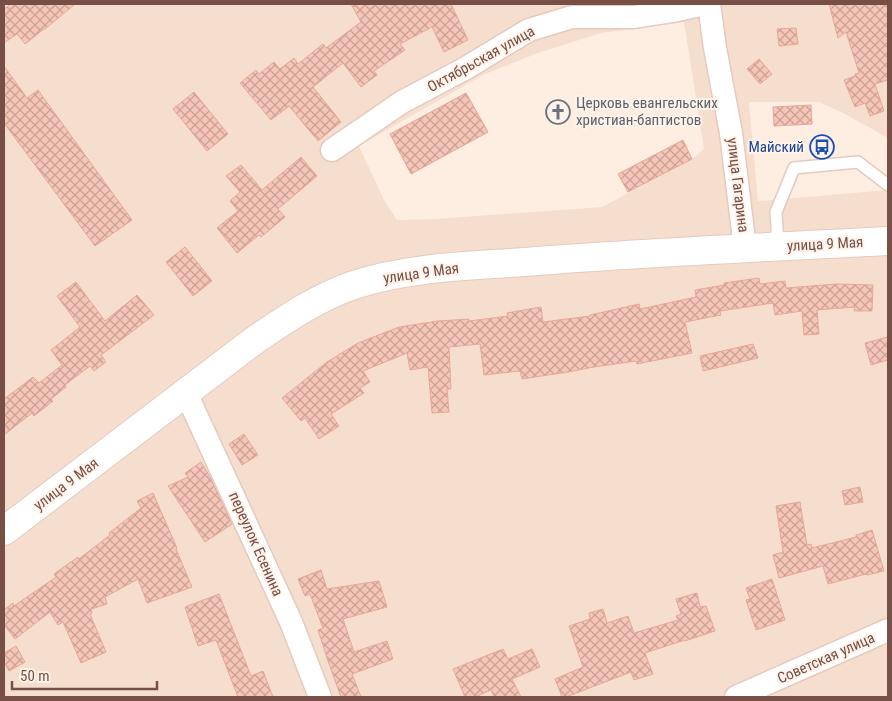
<svg xmlns="http://www.w3.org/2000/svg" width="892" height="701" font-family="'Roboto Condensed',sans-serif">
  <style>
    .residential { fill: #f6decf; fill-rule: evenodd }
    .building { fill: url(#building-cross-hatch); stroke: #e9a796 }
    .lines { fill: none; stroke-linecap: round; stroke-linejoin: round }
    .service-casing { stroke: #e5cabf; stroke-width: 14 }
    .minor-casing { stroke: #e5cabf; stroke-width: 25 }
    .tertiary-casing { stroke: #e5cabf; stroke-width: 30 }
    .service { stroke: #fff; stroke-width: 11 }
    .minor { stroke: #fff; stroke-width: 22 }
    .tertiary { stroke: #fff; stroke-width: 28 }
    .labels { text-anchor: middle; dominant-baseline: central; stroke-width: 4; stroke-linejoin: round; paint-order: stroke }
    .street-label { font-size: 15px; fill: #774f46; stroke: #fff3e9 }
    .worship-label { font-size: 15px; fill: #5b616d; stroke: #fff3e9; text-anchor: start }
    .transit-label { font-size: 15px; fill: #164399; stroke: #fff3e9; text-anchor: end }
  </style>
  <defs>
    <pattern id="building-cross-hatch" width="8" height="8" patternUnits="userSpaceOnUse" patternTransform="scale(1.25)"><rect width="8" height="8" fill="#f5c5b7"/><path d="M0 0l8 8M0 8l8-8" fill="none" stroke="#cba297"/></pattern>
  </defs>
  <rect width="100%" height="100%" fill="#feeee1"/>
  <path class="residential" d="M4 4H888V138L845 114 819 102H749L758 201 888 190V697H4ZM684 22 704 149 692 159 602 207 435 219 397 220 384 200 359 146 483 75 538 53 601 33Z"/>
  <g class="building">
    <polygon points="11,4 75,4 45,29 44,29 25,44 17,34 4,43 4,9"/>
    <polygon points="351,4 451,4 468,40 444,52 432,27 400,44 405,50 374,71 377,75 361,87 343,63 313,87 341,122 318,141 289,106 271,120 240,83 256,70 259,74 274,62 280,69 294,58 298,64 323,44 326,48 361,22"/>
    <polygon points="829,4 888,4 888,80 875,84 884,111 870,116 865,103 855,107 844,80 855,76 855,74 859,73 846,32 838,38"/>
    <polygon points="796,28 798,44 779,46 777,29"/>
    <polygon points="759,59 772,74 760,84 747,69"/>
    <polygon points="4,66 27,98 38,90 132,220 95,246 4,123"/>
    <polygon points="194,92 228,134 207,151 173,109"/>
    <polygon points="466,93 488,132 411,174 390,134"/>
    <polygon points="811,105 812,124 774,126 773,107"/>
    <polygon points="683,140 692,159 628,192 618,174"/>
    <polygon points="301,157 317,176 278,209 285,217 261,237 259,235 237,253 217,228 238,211 230,201 240,192 226,176 241,165 262,190"/>
    <polygon points="185,247 212,281 193,296 166,262"/>
    <polygon points="759,278 760,284 785,281 786,288 837,284 873,285 872,311 854,311 855,307 817,310 819,334 804,335 802,311 775,315 773,303 720,311 721,315 685,322 692,353 637,364 636,361 594,367 568,372 522,379 520,371 484,375 480,344 449,347 451,389 447,389 449,412 432,413 428,367 410,370 407,353 363,371 370,382 360,388 364,393 331,414 339,426 319,439 305,418 301,421 282,398 327,362 358,343 399,327 438,321 469,319 469,321 508,316 507,313 541,307 543,322 590,316 590,315 639,304 640,309 696,297 695,290 724,285 724,283"/>
    <polygon points="76,282 105,321 137,295 154,315 101,355 106,362 94,371 90,366 65,385 66,387 51,399 53,401 34,416 32,413 4,435 4,399 33,377 39,383 62,365 51,350 80,327 57,296"/>
    <polygon points="888,337 888,360 871,365 865,343"/>
    <polygon points="753,344 758,358 703,371 700,356"/>
    <polygon points="244,434 258,455 242,465 229,444"/>
    <polygon points="201,462 210,477 232,524 205,542 168,486 188,477 185,473"/>
    <polygon points="860,487 863,502 845,505 842,491"/>
    <polygon points="153,493 177,548 176,549 192,587 147,603 138,579 105,597 107,604 91,609 92,613 90,614 106,652 81,663 63,622 58,625 50,612 15,639 4,625 4,610 13,603 14,606 56,577 54,574 78,557 79,559 110,535 109,533 141,508 137,501"/>
    <polygon points="800,502 807,545 811,544 812,548 856,537 856,535 872,530 884,571 867,575 866,574 828,584 823,566 779,578 773,555 783,552 776,506"/>
    <polygon points="321,570 327,589 379,581 387,607 343,619 354,652 387,641 393,659 352,674 361,697 341,697 328,661 318,630 323,628 310,594 305,596 298,579"/>
    <polygon points="772,579 785,620 756,630 746,600 750,599 746,588"/>
    <polygon points="697,593 700,607 706,606 715,631 685,641 685,640 645,653 653,674 634,680 631,672 566,697 562,697 555,679 583,667 569,626 590,619 589,613 603,609 607,623 628,616 634,633 678,620 676,616 681,614 676,599"/>
    <polygon points="219,594 251,676 263,671 273,697 238,697 216,640 198,646 185,607"/>
    <polygon points="16,646 25,662 9,671 4,662 4,653"/>
    <polygon points="503,649 508,659 532,649 540,667 512,679 521,697 494,697 491,690 475,697 465,697 453,669"/>
  </g>
  <g class="lines">
    <g class="service-casing">
      <polyline id="service" points="778,246 776,212 794,168 858,162 888,185"/>
    </g>
    <g class="minor-casing">
      <g id="minor">
        <polyline points="709,4 715,48 731,133 745,248"/>
        <polyline points="332,150 402,102 466,68 529,30 572,17 634,17 673,11 704,4"/>
        <polyline points="186,393 291,622 320,697"/>
        <polyline points="736,697 888,630"/>
      </g>
    </g>
    <g class="tertiary-casing">
      <path id="tertiary" d="M4 531 255 340C286 319 318 297 354 285 410 266 478 266 537 261 654 252 771 247 888 241"/>
    </g>
    <use href="#service" class="service"/>
    <use href="#minor" class="minor"/>
    <use href="#tertiary" class="tertiary"/>
  </g>
  <defs>
    <g id="church-ring" transform="scale(1.25)"><circle r="9.5" fill="#fff3e9" stroke="#6b7280" stroke-width="1.5"/><path d="M-1.2-6h2.4v3.5h3.3v2.4h-3.3V6h-2.4V-.1h-3.3v-2.4h3.3Z" fill="#6b7280"/></g>
    <g id="bus-ring" transform="scale(1.25)"><circle r="9.5" fill="#fff3e9" stroke="#1a4fb4" stroke-width="1.5"/><path d="M-5-6H5V4H4V6H2V4H-2V6H-4V4H-5ZM-3.5-4V0h7V-4ZM-3.5 1.2v1.5H-2V1.2ZM2 1.2v1.5H3.5V1.2Z" fill="#1a4fb4"/></g>
  </defs>
  <g fill-rule="evenodd">
    <use href="#church-ring" x="558" y="112"/>
    <use href="#bus-ring" x="822" y="147"/>
  </g>
  <g class="labels">
    <g class="street-label">
      <text transform="translate(481 59) rotate(-29)">Октябрьская улица</text>
      <text transform="translate(738 185) rotate(83)">улица Гагарина</text>
      <text transform="translate(825 244) rotate(-3)">улица 9 Мая</text>
      <text transform="translate(421 273) rotate(-8)">улица 9 Мая</text>
      <text transform="translate(66 484) rotate(-37)">улица 9 Мая</text>
      <text transform="translate(256 544) rotate(66)">переулок Есенина</text>
      <text transform="translate(826 658) rotate(-24)">Советская улица</text>
    </g>
    <g class="worship-label">
      <text x="576" y="103">Церковь евангельских<tspan x="576" dy="17">христиан-баптистов</tspan></text>
    </g>
    <g class="transit-label">
      <text x="804" y="147">Майский</text>
    </g>
  </g>
  <rect width="892" height="701" fill="none" stroke="#774f46" stroke-width="10"/>
  <path d="M12 681v8h145v-8" fill="none" stroke="#774f46" stroke-width="2.5"/>
  <text x="20" y="681" font-size="15" fill="#774f46" stroke="#fff3e9" stroke-width="4" paint-order="stroke">50 m</text>
</svg>
